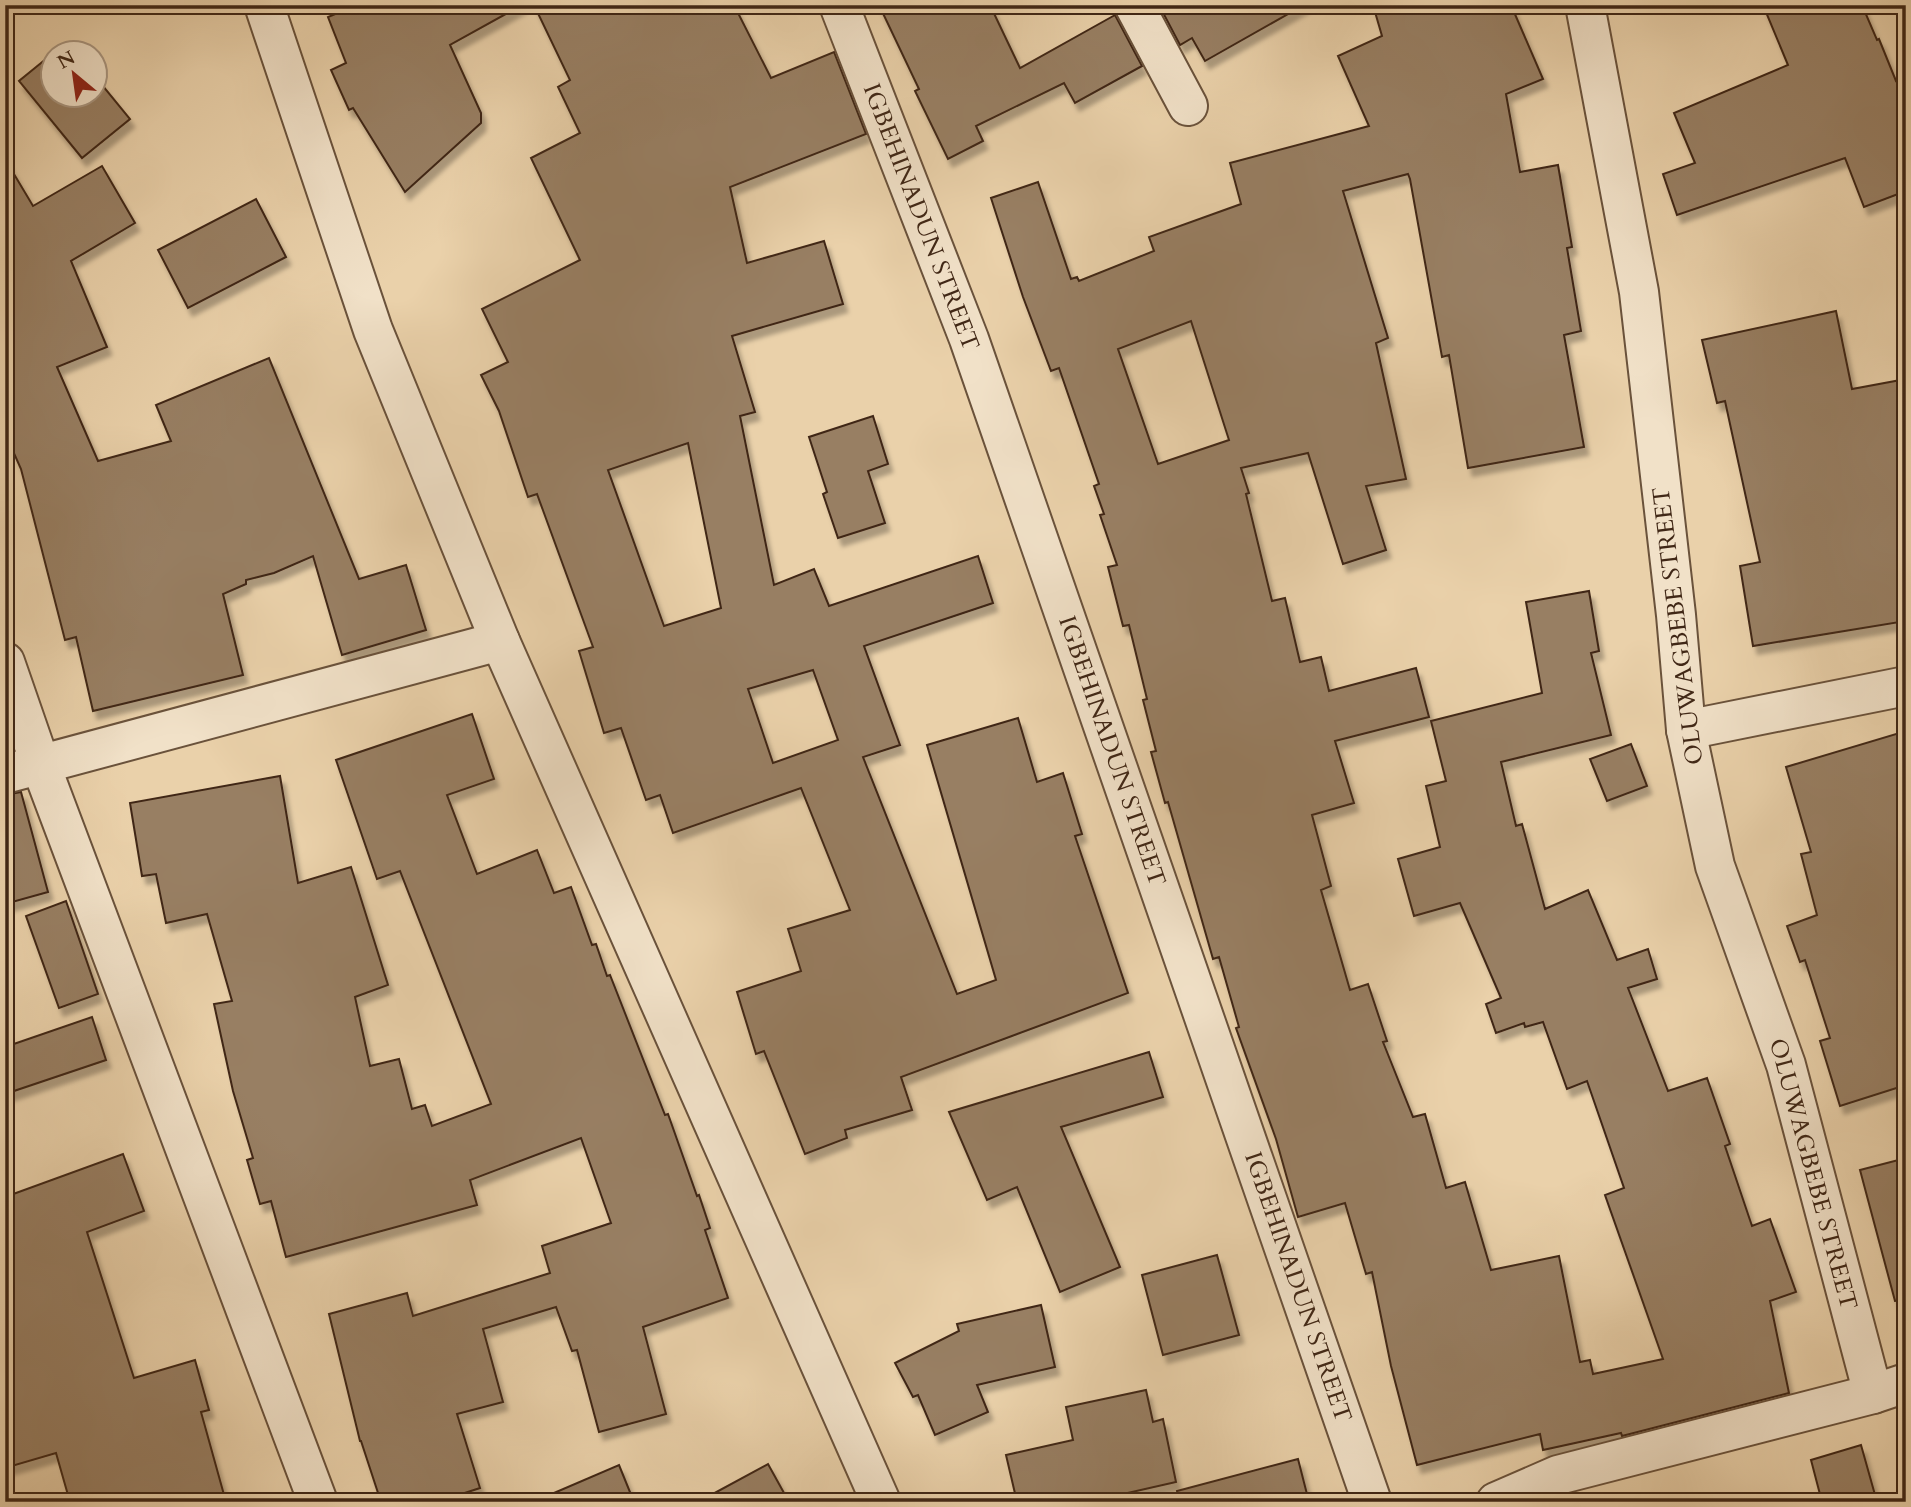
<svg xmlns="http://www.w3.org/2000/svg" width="1911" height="1507" font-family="Cardo,serif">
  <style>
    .building { fill: #987f63; stroke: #402716; stroke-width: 2; fill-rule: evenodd; filter: url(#shadow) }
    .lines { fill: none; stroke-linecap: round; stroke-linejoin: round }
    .street-casing { stroke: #6a523b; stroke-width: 42 }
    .street { stroke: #f1e1c8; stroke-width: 38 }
    .labels { text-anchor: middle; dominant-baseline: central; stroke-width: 5; stroke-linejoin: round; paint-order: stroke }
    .street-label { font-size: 24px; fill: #402716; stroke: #f1e1c8 }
  </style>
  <defs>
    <filter id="shadow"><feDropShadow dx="4.5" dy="8" stdDeviation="2" flood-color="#0004"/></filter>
  </defs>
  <rect width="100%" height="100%" fill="#ead1aa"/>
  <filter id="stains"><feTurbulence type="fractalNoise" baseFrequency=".00286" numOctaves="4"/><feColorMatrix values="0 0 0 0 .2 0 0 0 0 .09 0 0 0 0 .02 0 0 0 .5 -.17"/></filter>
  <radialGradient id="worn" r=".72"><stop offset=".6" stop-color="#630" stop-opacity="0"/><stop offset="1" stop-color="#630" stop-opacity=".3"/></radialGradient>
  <g class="building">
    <polygon points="357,5 522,5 450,45 481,113 481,123 405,192 353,108 349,110 331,70 346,63 328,17"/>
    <path d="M534 5H734L771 78 834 52 866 134 730 187 747 263 824 241 843 304 732 336 755 412 740 416 774 585 814 569 829 606 978 556 993 603 864 646 900 745 863 757 957 994 996 980 927 745 1018 718 1037 782 1063 773 1082 834 1075 836 1128 993 901 1077 912 1110 845 1130 847 1138 805 1154 764 1051 756 1054 737 992 801 971 788 929 850 910 801 788 673 833 660 795 646 800 621 728 604 733 579 651 593 647 537 494 528 497 499 411 481 375 508 362 482 309 580 260 531 158 580 133 558 87 570 80ZM688 443 721 608 664 626 608 470ZM813 670 838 740 773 763 748 689Z"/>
    <polygon points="879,5 990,5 1020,68 1115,15 1142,66 1075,103 1064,83 976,126 983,141 948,159 915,91 919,89"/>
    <polygon points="1159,5 1304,5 1205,61 1192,38 1180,45"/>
    <path d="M1373 5H1511L1543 79 1506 94 1520 172 1558 165 1572 247 1567 248 1581 331 1564 335 1584 447 1468 468 1449 355 1442 357 1410 179 1408 174 1343 191 1388 338 1376 343 1406 479 1366 486 1386 550 1343 564 1308 453 1241 468 1249 493 1246 494 1272 601 1285 598 1300 662 1321 657 1329 691 1416 668 1429 717 1335 741 1354 803 1312 815 1331 886 1321 890 1350 990 1368 984 1387 1041 1383 1042 1413 1117 1425 1114 1446 1188 1465 1182 1491 1270 1559 1256 1580 1362 1590 1360 1593 1374 1663 1359 1605 1195 1624 1188 1587 1081 1567 1089 1543 1022 1525 1027 1524 1023 1496 1033 1486 1004 1501 998 1460 903 1414 916 1398 859 1440 847 1426 786 1446 781 1431 721 1542 693 1526 602 1589 591 1599 651 1591 653 1611 735 1501 762 1516 826 1522 824 1545 909 1588 890 1617 960 1648 949 1657 979 1628 988 1668 1091 1707 1078 1730 1144 1725 1146 1752 1226 1770 1219 1796 1292 1770 1301 1789 1393 1622 1436 1621 1433 1543 1450 1540 1434 1417 1465 1391 1366 1372 1272 1366 1274 1345 1203 1298 1217 1276 1139 1236 1028 1239 1027 1219 957 1213 959 1168 802 1165 803 1151 752 1156 751 1143 700 1147 699 1129 625 1123 626 1108 567 1117 565 1100 515 1104 514 1094 486 1099 484 1059 368 1051 371 1023 297 991 198 1038 182 1071 279 1077 277 1079 281 1154 251 1149 237 1241 204 1230 163 1369 126 1338 56 1382 36ZM1191 321 1229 440 1158 464 1118 349Z"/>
    <polygon points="1763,5 1862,5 1877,40 1879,39 1896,81 1906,75 1906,191 1864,207 1845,158 1677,215 1663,174 1695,163 1674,113 1788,65"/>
    <polygon points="52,54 52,94 94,94 94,75 130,119 82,158 19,81"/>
    <polygon points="5,159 33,206 102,166 135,223 71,261 107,347 57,367 98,461 171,441 156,405 269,358 359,579 406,565 426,630 342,655 313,556 274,573 246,580 246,584 223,594 243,675 93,711 76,637 65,640 21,469 5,433"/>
    <polygon points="256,199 286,257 188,308 158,250"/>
    <polygon points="1836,311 1852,389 1906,379 1906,621 1753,646 1740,566 1760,562 1725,401 1717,403 1702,340"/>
    <polygon points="873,416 888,464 868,471 885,523 838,538 823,494 827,492 809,437"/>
    <polygon points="472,714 494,779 447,795 477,874 537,850 554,893 571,887 592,945 596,944 607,976 610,975 665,1115 668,1114 697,1196 699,1195 710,1228 705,1230 728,1298 643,1327 666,1414 599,1432 577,1350 572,1351 556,1307 483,1329 503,1402 457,1414 480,1488 437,1502 381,1502 361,1441 360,1441 329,1314 407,1293 413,1316 550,1273 542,1246 611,1223 581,1138 470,1180 477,1205 286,1257 271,1201 260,1204 247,1160 253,1158 233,1091 214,1004 232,1001 207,914 166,923 156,874 142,876 130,803 280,776 298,883 351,867 388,985 355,997 370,1066 399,1059 412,1109 425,1105 432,1126 491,1104 400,871 377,879 336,760"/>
    <polygon points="1906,731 1906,816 1898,818 1906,848 1906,1085 1840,1106 1820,1041 1830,1038 1805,960 1800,962 1787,926 1817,915 1801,854 1811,852 1786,767"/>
    <polygon points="1631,744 1647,786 1607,801 1590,759"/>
    <polygon points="21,792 48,892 5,904 5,795"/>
    <polygon points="66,901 98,994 59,1008 26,916"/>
    <polygon points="92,1017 106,1060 5,1094 5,1047"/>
    <polygon points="1149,1052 1163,1097 1061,1127 1120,1267 1060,1292 1017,1187 987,1200 949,1112"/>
    <polygon points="123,1154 144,1211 87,1232 134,1378 195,1360 209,1410 201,1412 226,1502 70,1502 56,1453 5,1468 5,1197"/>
    <polygon points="1906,1158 1906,1300 1895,1301 1860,1170"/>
    <polygon points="1217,1255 1239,1335 1163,1355 1142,1275"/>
    <polygon points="1041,1305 1055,1367 977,1385 988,1412 935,1435 918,1395 913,1397 895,1363 959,1331 957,1324"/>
    <polygon points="1146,1390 1153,1422 1163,1419 1176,1482 1088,1502 1017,1502 1006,1455 1073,1440 1066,1407"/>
    <polygon points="1861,1445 1877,1502 1822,1502 1811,1460"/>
    <polygon points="1298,1459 1309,1502 1179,1502 1177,1491"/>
    <polygon points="768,1464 789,1502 698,1502"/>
    <polygon points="619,1465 634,1502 533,1502"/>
  </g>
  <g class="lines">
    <g class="street-casing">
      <g id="street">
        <polyline points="264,5 373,330 500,641 881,1502"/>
        <polyline points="839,5 969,339 1372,1502"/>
        <polyline points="1134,5 1188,106"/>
        <polyline points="1585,5 1639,292 1676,615 1686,730 1715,866 1786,1065 1873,1394"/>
        <polyline points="5,662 41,766 318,1502"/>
        <polyline points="1686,730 1906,686"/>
        <polyline points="5,774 500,641"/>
        <polyline points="1496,1502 1558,1475 1873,1394 1906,1383"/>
      </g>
    </g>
    <use href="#street" class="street"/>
  </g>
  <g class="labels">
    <g class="street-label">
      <text transform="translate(921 217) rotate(69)">IGBEHINADUN STREET</text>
      <text transform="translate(1678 626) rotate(-97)">OLUWAGBEBE STREET</text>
      <text transform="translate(1112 751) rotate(71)">IGBEHINADUN STREET</text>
      <text transform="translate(1813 1174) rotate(75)">OLUWAGBEBE STREET</text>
      <text transform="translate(1298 1287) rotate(71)">IGBEHINADUN STREET</text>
    </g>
  </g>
  <rect width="1911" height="1507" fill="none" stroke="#ead1aa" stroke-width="28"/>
  <rect x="7" y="7" width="1897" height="1493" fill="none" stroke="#402716" stroke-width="3.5"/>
  <rect x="14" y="14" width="1883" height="1479" fill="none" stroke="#402716" stroke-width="2"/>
  <g transform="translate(74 74) rotate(331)"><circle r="33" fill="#f1e1c8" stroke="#aa9781" stroke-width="2"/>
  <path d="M0-5L12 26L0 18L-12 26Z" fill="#8f2418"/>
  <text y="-10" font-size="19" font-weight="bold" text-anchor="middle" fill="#402716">N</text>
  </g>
  <rect width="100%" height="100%" filter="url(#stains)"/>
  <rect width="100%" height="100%" fill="url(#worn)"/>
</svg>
